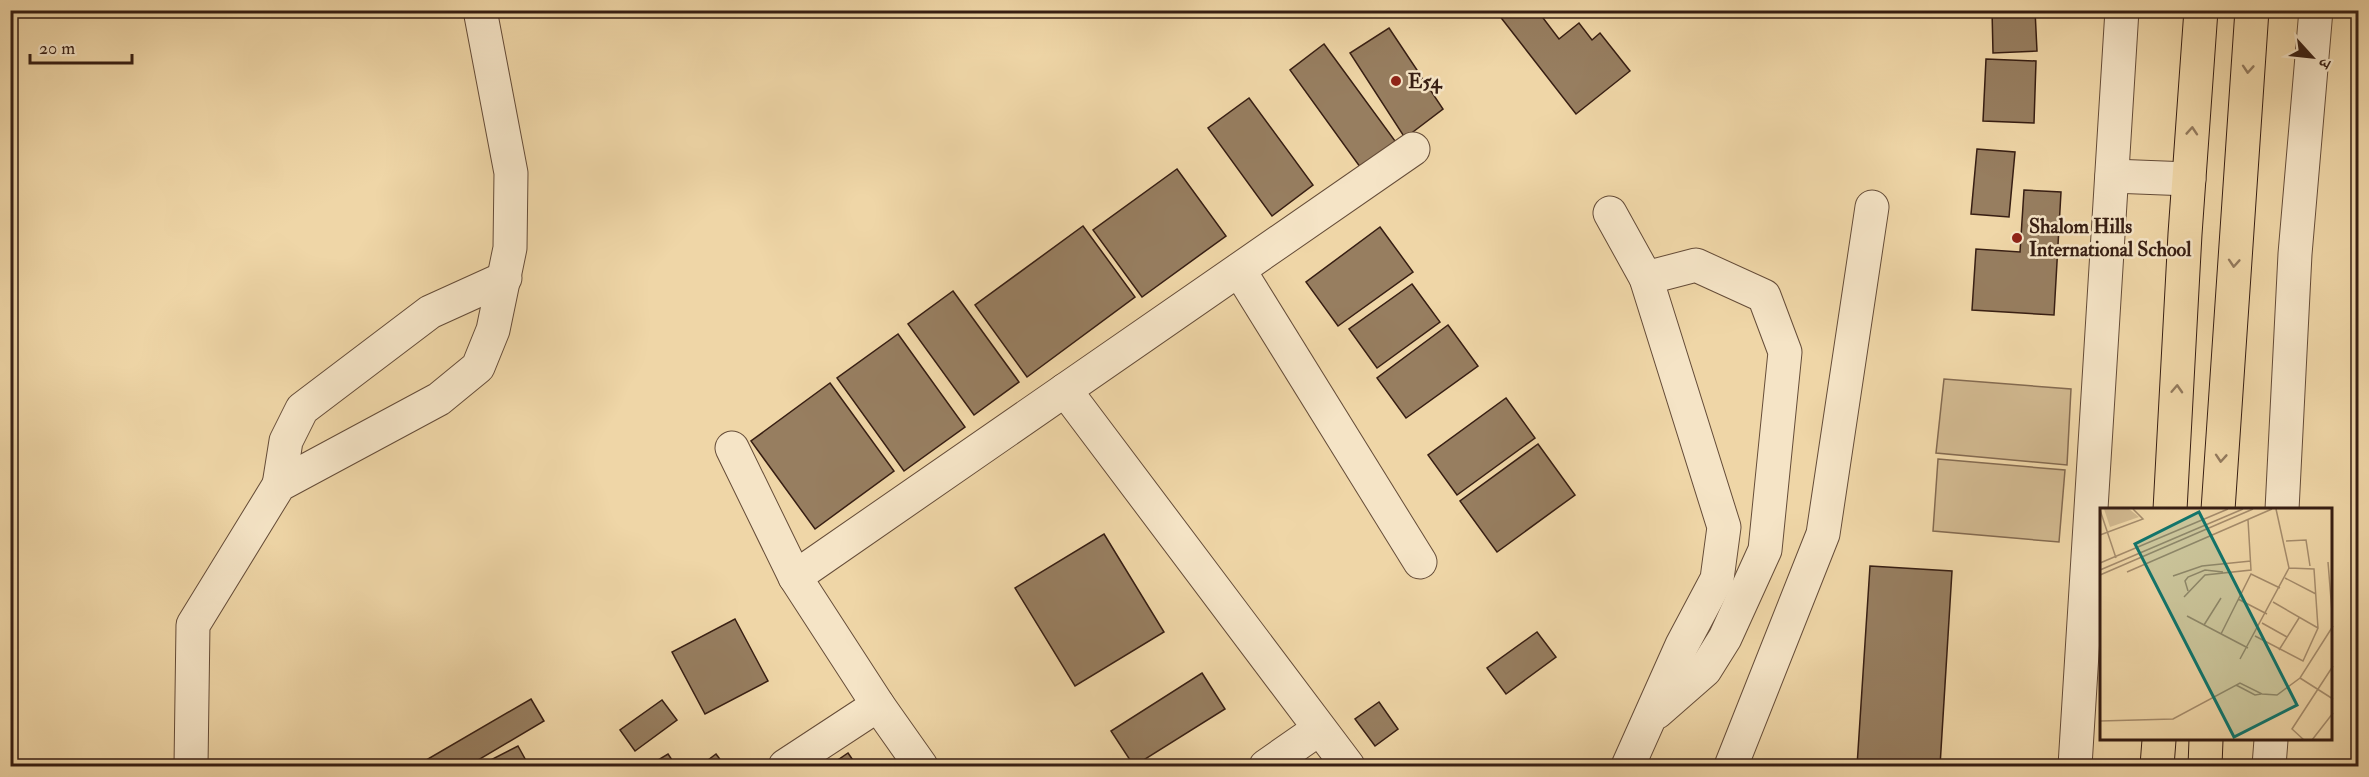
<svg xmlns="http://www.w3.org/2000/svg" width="2369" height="777" font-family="'IM FELL Double Pica','Noto Serif Devanagari',serif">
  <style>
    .green { fill: #d0b78e; stroke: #846a50; stroke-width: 1.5 }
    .building { fill: #977e60; stroke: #371e13; stroke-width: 1.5 }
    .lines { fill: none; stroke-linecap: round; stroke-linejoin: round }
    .minor-casing { stroke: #654c38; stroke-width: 35 }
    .major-casing { stroke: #371e13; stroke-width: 35 }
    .minor { stroke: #f5e4c6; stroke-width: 33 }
    .major { stroke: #efd6a7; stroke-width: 33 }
    .oneway { stroke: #937a5d }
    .poi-dot { fill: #8f2418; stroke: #f5e4c6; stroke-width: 2 }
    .labels { text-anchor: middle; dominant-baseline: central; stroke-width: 5; stroke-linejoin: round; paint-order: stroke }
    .poi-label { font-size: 20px; font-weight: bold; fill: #371e13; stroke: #f5e4c6; text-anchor: start }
    .inset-road { fill: none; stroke: #a58c6c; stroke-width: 1.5 }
    .view { fill: #0f766e; fill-opacity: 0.15; stroke: #0f766e; stroke-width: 3 }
    .inset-edge { fill: none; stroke: #371e13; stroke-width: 3 }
  </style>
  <rect width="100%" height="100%" fill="#efd6a7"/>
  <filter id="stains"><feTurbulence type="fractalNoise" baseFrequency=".00333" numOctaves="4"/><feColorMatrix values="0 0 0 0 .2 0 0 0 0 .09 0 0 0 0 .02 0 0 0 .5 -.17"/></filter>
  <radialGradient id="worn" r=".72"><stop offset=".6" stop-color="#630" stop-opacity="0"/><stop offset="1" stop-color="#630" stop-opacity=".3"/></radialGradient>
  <g class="green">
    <polygon points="1944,379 2071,389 2067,465 1936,453"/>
    <polygon points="1938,459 2065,470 2059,542 1933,531"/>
  </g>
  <g class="building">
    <polygon points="1495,10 1537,10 1559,39 1579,23 1592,40 1600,33 1630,71 1576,114"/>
    <polygon points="1992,10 2035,10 2037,51 1993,53"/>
    <polygon points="1389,28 1443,109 1405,138 1350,53"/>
    <polygon points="1324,44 1398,145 1363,171 1290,70"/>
    <polygon points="1986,59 2036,61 2034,123 1983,121"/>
    <polygon points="1249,98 1313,185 1272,216 1208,128"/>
    <polygon points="1977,149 2015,152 2009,217 1971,214"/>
    <polygon points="1177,169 1226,236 1142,297 1093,230"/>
    <polygon points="2024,190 2061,192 2054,315 1972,310 1976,249 2020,252"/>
    <polygon points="1083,226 1135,297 1027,377 975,305"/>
    <polygon points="1380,227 1413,272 1338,326 1306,282"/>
    <polygon points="1412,284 1440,322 1377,368 1349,329"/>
    <polygon points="953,291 1019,382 974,415 908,324"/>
    <polygon points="1448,325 1478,366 1406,418 1377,378"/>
    <polygon points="898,334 965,427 904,471 837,378"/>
    <polygon points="830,383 894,471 815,529 751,441"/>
    <polygon points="1506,398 1535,438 1457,495 1428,455"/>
    <polygon points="1538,444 1575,495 1497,552 1460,501"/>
    <polygon points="1104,534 1164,632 1075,686 1015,588"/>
    <polygon points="1870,566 1952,571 1940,766 1857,766"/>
    <polygon points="735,619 768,681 705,714 672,652"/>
    <polygon points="1537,632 1556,657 1506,694 1487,668"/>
    <polygon points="1202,673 1225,709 1134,766 1111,731"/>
    <polygon points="531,699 544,721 468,766 423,766 421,763"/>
    <polygon points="662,700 677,720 635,751 620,730"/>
    <polygon points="1379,702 1398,729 1375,746 1355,719"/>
    <polygon points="518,746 529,766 479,766"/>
    <polygon points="848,753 857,766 829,766"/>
    <polygon points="668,754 676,766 648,766"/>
    <polygon points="716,754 725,766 700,766"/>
  </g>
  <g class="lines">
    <g class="minor-casing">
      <g id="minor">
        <polyline points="2112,176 2189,179"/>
        <polyline points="1610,213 1646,278 1724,527 1717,579 1682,645 1628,766"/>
        <polyline points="1239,270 1420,562"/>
        <polyline points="1646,278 1696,265 1764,296 1785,352 1765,550 1725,638 1705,670 1657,712"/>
        <polyline points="1065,390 1348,766"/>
        <polyline points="732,448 795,577 878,705 921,766"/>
        <polyline points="279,485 286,441 302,409 430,312 505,278"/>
        <polyline points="2282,510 2295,254 2316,10"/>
        <polyline points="795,577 1413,149"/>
        <polyline points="191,766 193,625 279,485 439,399 478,367 493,330 510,248 511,173 480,10"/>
        <polyline points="785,766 878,705"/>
        <polyline points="1266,766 1319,729"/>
        <polyline points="1731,766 1823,534 1872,207"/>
        <polyline points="2075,766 2122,10"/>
        <polyline points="2269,766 2271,740"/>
      </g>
    </g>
    <g class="major-casing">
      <g id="major">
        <polyline points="2170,510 2185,234 2201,10"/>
        <polyline points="2218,510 2252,10"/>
        <polyline points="2157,766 2159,740"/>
        <polyline points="2205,766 2206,740"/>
      </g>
    </g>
    <use href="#minor" class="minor"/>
    <use href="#major" class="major"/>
  </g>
  <defs><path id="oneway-chevron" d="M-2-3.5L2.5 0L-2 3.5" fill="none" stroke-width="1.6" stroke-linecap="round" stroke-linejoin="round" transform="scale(1.5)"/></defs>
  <g class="oneway">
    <use href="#oneway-chevron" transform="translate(2248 69) rotate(94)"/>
    <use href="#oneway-chevron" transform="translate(2192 131) rotate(-86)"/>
    <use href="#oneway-chevron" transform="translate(2234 263) rotate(94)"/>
    <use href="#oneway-chevron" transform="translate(2177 389) rotate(-87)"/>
    <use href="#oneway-chevron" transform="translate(2221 458) rotate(94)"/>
  </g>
  <g class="poi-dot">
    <circle cx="1396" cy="81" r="6"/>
    <circle cx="2017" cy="238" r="6"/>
  </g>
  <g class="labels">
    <g class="poi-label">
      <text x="1408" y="81">E54</text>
      <text x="2029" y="226">Shalom Hills<tspan x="2029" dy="23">International School</tspan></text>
    </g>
  </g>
  <g transform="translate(2100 508)">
    <rect width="232" height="232" fill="#efd6a7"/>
    <path d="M4 1H29L39 9 10 19Z" fill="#d0b78e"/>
    <path class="inset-road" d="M0 2 16 50M0 27 43 11 33 1M186 33 206 32 210 58M228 54 232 104M0 55 128 1M0 62 143 1M27 64 172 1M0 67 153 1M73 68 102 58 151 53M185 70 216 86M88 83 85 73 88 69 105 62 123 64M84 89 105 67 151 62 148 12M138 91 167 106M173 94 218 120M87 108 148 140M162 115 187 129M104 117 121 90M121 126 151 66 180 80M155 128 203 153 218 120 214 61 189 60M179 142 199 110M140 151 189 60 176 1M200 170 233 191M136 177 155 187 161 186M0 213 73 211 140 175 162 186 177 187 200 170 233 118M204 232 192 221 233 158M212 232 233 205"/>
    <path class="view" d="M99 4 197 197 134 229 35 36Z"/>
    <rect width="232" height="232" class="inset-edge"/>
  </g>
  <rect width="2369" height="777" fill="none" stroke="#efd6a7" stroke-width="36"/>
  <rect x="12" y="12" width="2345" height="753" fill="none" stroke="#371e13" stroke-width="3"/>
  <rect x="18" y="18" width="2333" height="741" fill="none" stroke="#371e13" stroke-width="1.5"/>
  <g transform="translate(2312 57) rotate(117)" stroke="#f5e4c6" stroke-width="4.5" paint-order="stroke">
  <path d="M0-4.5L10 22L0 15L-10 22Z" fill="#371e13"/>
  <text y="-9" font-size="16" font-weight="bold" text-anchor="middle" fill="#371e13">उ</text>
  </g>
  <path d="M30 54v9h102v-9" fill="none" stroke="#371e13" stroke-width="3"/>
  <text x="39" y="54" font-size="18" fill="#371e13" stroke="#f5e4c6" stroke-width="4.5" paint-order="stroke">20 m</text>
  <rect width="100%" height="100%" filter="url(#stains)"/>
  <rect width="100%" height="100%" fill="url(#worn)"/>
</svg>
